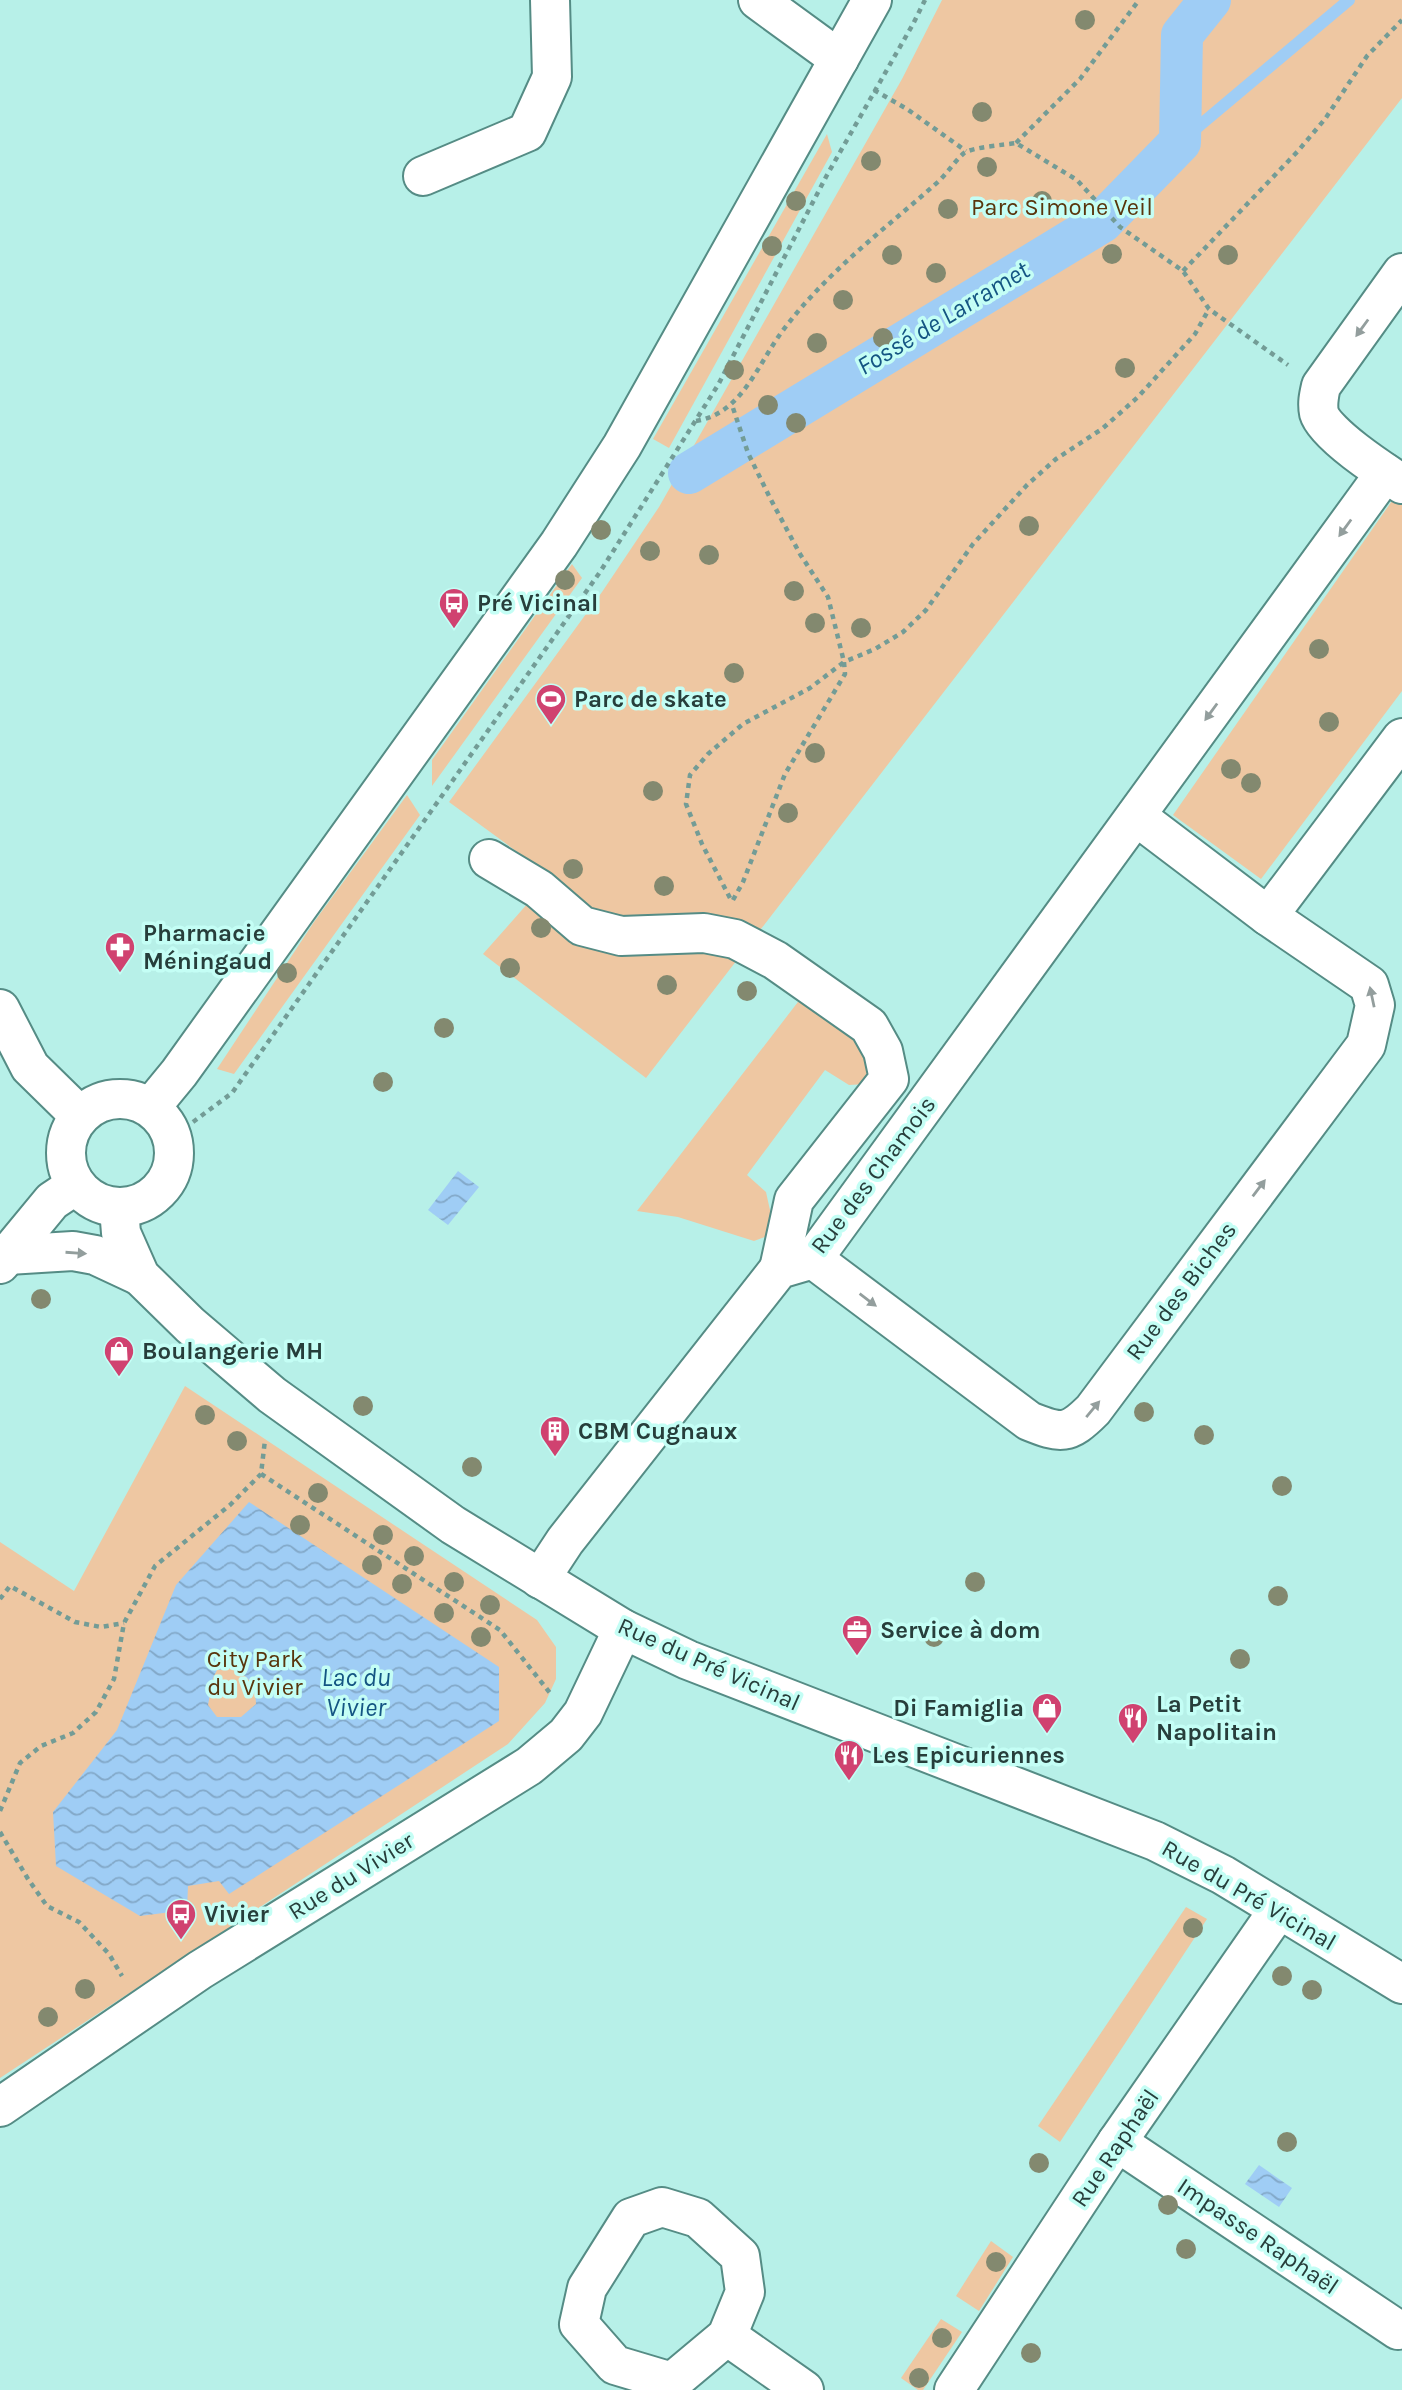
<svg xmlns="http://www.w3.org/2000/svg" width="1402" height="2390" font-family="Karla,sans-serif">
  <style>
    .green { fill: #eec7a2 }
    .water { fill: url(#water-waves); fill-rule: evenodd }
    .lines { fill: none; stroke-linecap: round; stroke-linejoin: round }
    .stream { stroke: #9fcdf5; stroke-width: 12 }
    .canal { stroke: #9fcdf5; stroke-width: 42 }
    .minor-casing { stroke: #558c85; stroke-width: 42 }
    .major-casing { stroke: #558c85; stroke-width: 42 }
    .path { stroke: #739c96; stroke-width: 4.5; stroke-dasharray: 5 5; stroke-linecap: butt }
    .minor { stroke: #fff; stroke-width: 38 }
    .major { stroke: #fff; stroke-width: 38 }
    .tree { fill: #83896f }
    .oneway { fill: #939e9d }
    .labels { text-anchor: middle; dominant-baseline: central; stroke-width: 7; stroke-linejoin: round; paint-order: stroke }
    .park-label { font-size: 24px; fill: #59350c; stroke: #c4fef5 }
    .poi-label { font-size: 24px; font-weight: bold; fill: #273e3b; stroke: #c4fef5; text-anchor: start }
    .street-label { font-size: 24px; fill: #273e3b; stroke: #c4fef5 }
    .water-label { font-size: 26px; font-style: italic; fill: #145583; stroke: #c4fef5 }
  </style>
  <defs>
    <pattern id="water-waves" width="16" height="10" patternUnits="userSpaceOnUse" patternTransform="scale(1.75)"><rect width="16" height="10" fill="#9fcdf5"/><path d="M0 5q4-4 8 0t8 0" fill="none" stroke="#82a8c8"/></pattern>
  </defs>
  <rect width="100%" height="100%" fill="#b7f0e8"/>
  <g class="green">
    <polygon points="942,0 1402,0 1402,98 646,1078 483,954 536,894 542,870 449,802 602,592 659,507 902,79"/>
    <polygon points="827,134 832,152 669,448 653,439"/>
    <polygon points="1394,498 1402,505 1402,691 1261,879 1173,815"/>
    <polygon points="572,564 582,578 432,786 432,760"/>
    <polygon points="407,795 420,815 234,1074 217,1069 314,922"/>
    <polygon points="801,998 855,1034 873,1057 866,1084 849,1085 825,1070 747,1175 766,1192 775,1233 754,1241 678,1217 637,1211"/>
    <polygon points="185,1386 537,1620 556,1647 556,1679 545,1703 508,1744 0,2078 0,1542 74,1591"/>
    <polygon points="1186,1907 1207,1919 1060,2142 1038,2126"/>
    <polygon points="991,2241 1013,2257 979,2311 956,2296"/>
    <polygon points="941,2319 962,2332 923,2390 918,2390 901,2378"/>
  </g>
  <g class="water">
    <polygon points="458,1171 479,1187 448,1225 428,1210"/>
    <path d="M249 1502 499 1667V1721L229 1894 219 1881 188 1886 187 1910 140 1916 56 1866 53 1812 117 1730 176 1585ZM233 1668C250 1678 255 1684 256 1704L241 1717H217L208 1705 213 1678 217 1670Z"/>
    <polygon points="1259,2165 1292,2188 1279,2207 1245,2184"/>
  </g>
  <g class="lines">
    <polyline class="stream" points="1180,142 1349,0"/>
    <polyline class="canal" points="689,473 1102,222 1180,142 1182,35 1210,0"/>
    <g class="minor-casing">
      <g id="minor">
        <polyline points="758,0 839,59"/>
        <polyline points="423,176 527,132 552,77 550,0"/>
        <path d="M1402 273 1321 386C1319 395 1317 403 1319 413 1325 434 1382 471 1402 484"/>
        <polyline points="1136,816 1268,916"/>
        <polyline points="489,859 539,889 582,926 621,936 704,933 735,939 775,960 869,1026 883,1051 889,1079 794,1200 779,1269"/>
        <polyline points="151,1107 179,1073 559,544 622,446 872,0"/>
        <path d="M813 1259 1029 1421C1061 1434 1068 1435 1093 1410L1366 1045 1375 1005 1369 985 1268 916 1402 738"/>
        <polyline points="0,1264 52,1201 76,1185"/>
        <polyline points="540,1579 565,1541 779,1269 813,1259 1385,473"/>
        <polyline points="0,2107 200,1970 529,1766 566,1735 583,1713 623,1629"/>
        <polyline points="1117,2142 1398,2330"/>
        <polygon points="662,2207 698,2218 740,2256 745,2292 727,2336 672,2382 615,2365 579,2324 587,2288 631,2218"/>
        <polyline points="727,2336 804,2390"/>
        <polyline points="954,2390 1117,2142 1279,1909 1402,1984"/>
      </g>
    </g>
    <g class="major-casing">
      <g id="major">
        <polyline points="0,1009 30,1067 80,1116"/>
        <circle cx="120" cy="1153" r="54"/>
        <polyline points="119,1208 121,1233 140,1276 190,1325 272,1395 453,1525 623,1629 688,1660 1155,1841 1223,1875 1279,1909"/>
        <polyline points="8,1255 73,1251 95,1255 140,1276"/>
      </g>
    </g>
    <g class="path">
      <polyline points="874,90 907,109 966,151"/>
      <polyline points="1016,143 1080,79 1139,0"/>
      <polyline points="1183,271 1298,151 1325,119 1367,56 1402,20"/>
      <path d="M696 421C741 414 757 366 781 333 825 273 885 229 939 181 948 172 955 161 964 153 973 147 1004 145 1016 143L1077 180 1120 227 1183 271 1209 309 1288 365"/>
      <polyline points="730,898 702,844 686,804 690,775 708,754 743,724 810,688 844,662 828,597 800,554 770,498 748,453 732,405"/>
      <polyline points="733,900 743,882 785,774 845,674 844,662 875,649 903,632 926,610 973,544 1027,485 1056,459 1102,429 1138,397 1195,334 1209,309"/>
      <polyline points="193,1122 232,1093 600,572 718,385 827,175 913,24 925,0"/>
      <polyline points="261,1474 500,1630 550,1693"/>
      <polyline points="0,1599 10,1586 75,1622 101,1627 124,1623"/>
      <polyline points="0,1811 20,1763 41,1746 73,1733 96,1712 114,1679 124,1623 155,1566 230,1505 261,1474 265,1440"/>
      <polyline points="0,1832 28,1879 47,1906 79,1922 109,1954 122,1976"/>
    </g>
    <use href="#minor" class="minor"/>
    <use href="#major" class="major"/>
  </g>
  <g class="tree">
    <circle cx="1085" cy="20" r="10"/>
    <circle cx="982" cy="112" r="10"/>
    <circle cx="871" cy="161" r="10"/>
    <circle cx="987" cy="167" r="10"/>
    <circle cx="796" cy="201" r="10"/>
    <circle cx="1042" cy="201" r="10"/>
    <circle cx="948" cy="209" r="10"/>
    <circle cx="772" cy="246" r="10"/>
    <circle cx="1112" cy="254" r="10"/>
    <circle cx="892" cy="255" r="10"/>
    <circle cx="1228" cy="255" r="10"/>
    <circle cx="936" cy="273" r="10"/>
    <circle cx="843" cy="300" r="10"/>
    <circle cx="883" cy="338" r="10"/>
    <circle cx="817" cy="343" r="10"/>
    <circle cx="1125" cy="368" r="10"/>
    <circle cx="734" cy="370" r="10"/>
    <circle cx="768" cy="405" r="10"/>
    <circle cx="796" cy="423" r="10"/>
    <circle cx="1029" cy="526" r="10"/>
    <circle cx="601" cy="530" r="10"/>
    <circle cx="650" cy="551" r="10"/>
    <circle cx="709" cy="555" r="10"/>
    <circle cx="565" cy="580" r="10"/>
    <circle cx="794" cy="591" r="10"/>
    <circle cx="815" cy="623" r="10"/>
    <circle cx="861" cy="628" r="10"/>
    <circle cx="1319" cy="649" r="10"/>
    <circle cx="734" cy="673" r="10"/>
    <circle cx="1329" cy="722" r="10"/>
    <circle cx="815" cy="753" r="10"/>
    <circle cx="1231" cy="769" r="10"/>
    <circle cx="1251" cy="783" r="10"/>
    <circle cx="653" cy="791" r="10"/>
    <circle cx="788" cy="813" r="10"/>
    <circle cx="573" cy="869" r="10"/>
    <circle cx="664" cy="886" r="10"/>
    <circle cx="541" cy="928" r="10"/>
    <circle cx="510" cy="968" r="10"/>
    <circle cx="287" cy="973" r="10"/>
    <circle cx="667" cy="985" r="10"/>
    <circle cx="747" cy="991" r="10"/>
    <circle cx="444" cy="1028" r="10"/>
    <circle cx="383" cy="1082" r="10"/>
    <circle cx="41" cy="1299" r="10"/>
    <circle cx="363" cy="1406" r="10"/>
    <circle cx="1144" cy="1412" r="10"/>
    <circle cx="205" cy="1415" r="10"/>
    <circle cx="1204" cy="1435" r="10"/>
    <circle cx="237" cy="1441" r="10"/>
    <circle cx="472" cy="1467" r="10"/>
    <circle cx="1282" cy="1486" r="10"/>
    <circle cx="318" cy="1493" r="10"/>
    <circle cx="300" cy="1525" r="10"/>
    <circle cx="383" cy="1535" r="10"/>
    <circle cx="414" cy="1556" r="10"/>
    <circle cx="372" cy="1565" r="10"/>
    <circle cx="454" cy="1582" r="10"/>
    <circle cx="975" cy="1582" r="10"/>
    <circle cx="402" cy="1584" r="10"/>
    <circle cx="1278" cy="1596" r="10"/>
    <circle cx="490" cy="1605" r="10"/>
    <circle cx="444" cy="1613" r="10"/>
    <circle cx="481" cy="1637" r="10"/>
    <circle cx="934" cy="1637" r="10"/>
    <circle cx="1240" cy="1659" r="10"/>
    <circle cx="1193" cy="1928" r="10"/>
    <circle cx="1282" cy="1976" r="10"/>
    <circle cx="85" cy="1989" r="10"/>
    <circle cx="1312" cy="1990" r="10"/>
    <circle cx="48" cy="2017" r="10"/>
    <circle cx="1287" cy="2142" r="10"/>
    <circle cx="1039" cy="2163" r="10"/>
    <circle cx="1168" cy="2205" r="10"/>
    <circle cx="1186" cy="2249" r="10"/>
    <circle cx="996" cy="2262" r="10"/>
    <circle cx="942" cy="2338" r="10"/>
    <circle cx="1031" cy="2353" r="10"/>
    <circle cx="919" cy="2378" r="10"/>
  </g>
  <defs><path id="oneway-solid" d="M-6-.8H1V-3.2L6.5 0L1 3.2V.8H-6Z" transform="scale(1.75)"/></defs>
  <g class="oneway">
    <use href="#oneway-solid" transform="translate(1362 328) rotate(126)"/>
    <use href="#oneway-solid" transform="translate(1345 528) rotate(126)"/>
    <use href="#oneway-solid" transform="translate(1211 712) rotate(126)"/>
    <use href="#oneway-solid" transform="translate(1372 997) rotate(-102)"/>
    <use href="#oneway-solid" transform="translate(1259 1188) rotate(-53)"/>
    <use href="#oneway-solid" transform="translate(76 1253) rotate(4)"/>
    <use href="#oneway-solid" transform="translate(868 1300) rotate(37)"/>
    <use href="#oneway-solid" transform="translate(1093 1409) rotate(-50)"/>
  </g>
  <defs>
    <g id="bus-pin" transform="scale(1.575)"><path d="M0 17L-7.5 6A9.5 9.5 0 1 1 7.5 6Z" fill="#d04270" stroke="#c4fef5"/><path d="M-5-6H5V4H4V6H2V4H-2V6H-4V4H-5ZM-3.5-4V0h7V-4ZM-3.5 1.2v1.5H-2V1.2ZM2 1.2v1.5H3.5V1.2Z" fill="#fff"/></g>
    <g id="stadium-pin" transform="scale(1.575)"><path d="M0 17L-7.5 6A9.5 9.5 0 1 1 7.5 6Z" fill="#d04270" stroke="#c4fef5"/><path d="M0-5a6.5 5 0 1 0 0 10a6.5 5 0 1 0 0-10ZM-3.5-1.8h7v3.6h-7Z" fill="#fff"/></g>
    <g id="pharmacy-pin" transform="scale(1.575)"><path d="M0 17L-7.5 6A9.5 9.5 0 1 1 7.5 6Z" fill="#d04270" stroke="#c4fef5"/><path d="M-2-6h4v4h4v4h-4v4h-4v-4h-4v-4h4Z" fill="#fff"/></g>
    <g id="shop-pin" transform="scale(1.575)"><path d="M0 17L-7.5 6A9.5 9.5 0 1 1 7.5 6Z" fill="#d04270" stroke="#c4fef5"/><path d="M-5-2.5h2.3a2.7 3.5 0 0 1 5.4 0H5L5.5 6h-11ZM-1.5-2.5h3a1.5 2.3 0 0 0-3 0Z" fill="#fff"/></g>
    <g id="building-pin" transform="scale(1.575)"><path d="M0 17L-7.5 6A9.5 9.5 0 1 1 7.5 6Z" fill="#d04270" stroke="#c4fef5"/><path d="M-4-6H4V6H1V3H-1V6H-4ZM-2.5-4.3h1.7v1.8h-1.7ZM.8-4.3h1.7v1.8H.8ZM-2.5-1h1.7V.8h-1.7ZM.8-1h1.7V.8H.8Z" fill="#fff"/></g>
    <g id="office-pin" transform="scale(1.575)"><path d="M0 17L-7.5 6A9.5 9.5 0 1 1 7.5 6Z" fill="#d04270" stroke="#c4fef5"/><path d="M-6-3h4V-5.5h4V-3h4V5H-6ZM-1-4.5V-3h2v-1.5ZM-6 0V1H6V0Z" fill="#fff"/></g>
    <g id="restaurant-pin" transform="scale(1.575)"><path d="M0 17L-7.5 6A9.5 9.5 0 1 1 7.5 6Z" fill="#d04270" stroke="#c4fef5"/><path d="M-5-6h1v4h1v-4h1v4h1v-4h1v5L-1.5 .5V6h-2V.5L-5-1ZM5-6V6H3V1.5H1.5Q1.5-4 5-6Z" fill="#fff"/></g>
  </defs>
  <g fill-rule="evenodd">
    <use href="#bus-pin" x="454" y="603"/>
    <use href="#stadium-pin" x="551" y="699"/>
    <use href="#pharmacy-pin" x="120" y="947"/>
    <use href="#shop-pin" x="119" y="1351"/>
    <use href="#building-pin" x="555" y="1431"/>
    <use href="#office-pin" x="857" y="1630"/>
    <use href="#shop-pin" x="1047" y="1708"/>
    <use href="#restaurant-pin" x="1133" y="1718"/>
    <use href="#restaurant-pin" x="849" y="1755"/>
    <use href="#bus-pin" x="181" y="1914"/>
  </g>
  <g class="labels">
    <g class="park-label">
      <text x="1062" y="207">Parc Simone Veil</text>
      <text x="255" y="1659">City Park<tspan x="255" dy="28">du Vivier</tspan></text>
    </g>
    <g class="poi-label">
      <text x="477" y="603">Pré Vicinal</text>
      <text x="574" y="699">Parc de skate</text>
      <text x="143" y="933">Pharmacie<tspan x="143" dy="28">Méningaud</tspan></text>
      <text x="142" y="1351">Boulangerie MH</text>
      <text x="578" y="1431">CBM Cugnaux</text>
      <text x="880" y="1630">Service à dom</text>
      <text x="1156" y="1704">La Petit<tspan x="1156" dy="28">Napolitain</tspan></text>
      <text x="1024" y="1708" text-anchor="end">Di Famiglia</text>
      <text x="872" y="1755">Les Epicuriennes</text>
      <text x="204" y="1914">Vivier</text>
    </g>
    <g class="street-label">
      <text transform="translate(873 1175) rotate(-53)">Rue des Chamois</text>
      <text transform="translate(1181 1291) rotate(-53)">Rue des Biches</text>
      <text transform="translate(709 1664) rotate(24)">Rue du Pré Vicinal</text>
      <text transform="translate(351 1876) rotate(-32)">Rue du Vivier</text>
      <text transform="translate(1249 1895) rotate(30)">Rue du Pré Vicinal</text>
      <text transform="translate(1115 2148) rotate(-56)">Rue Raphaël</text>
      <text transform="translate(1258 2236) rotate(34)">Impasse Raphaël</text>
    </g>
    <g class="water-label">
      <text transform="translate(943 318) rotate(-31)">Fossé de Larramet</text>
      <text x="356" y="1677">Lac du<tspan x="356" dy="30">Vivier</tspan></text>
    </g>
  </g>
</svg>
